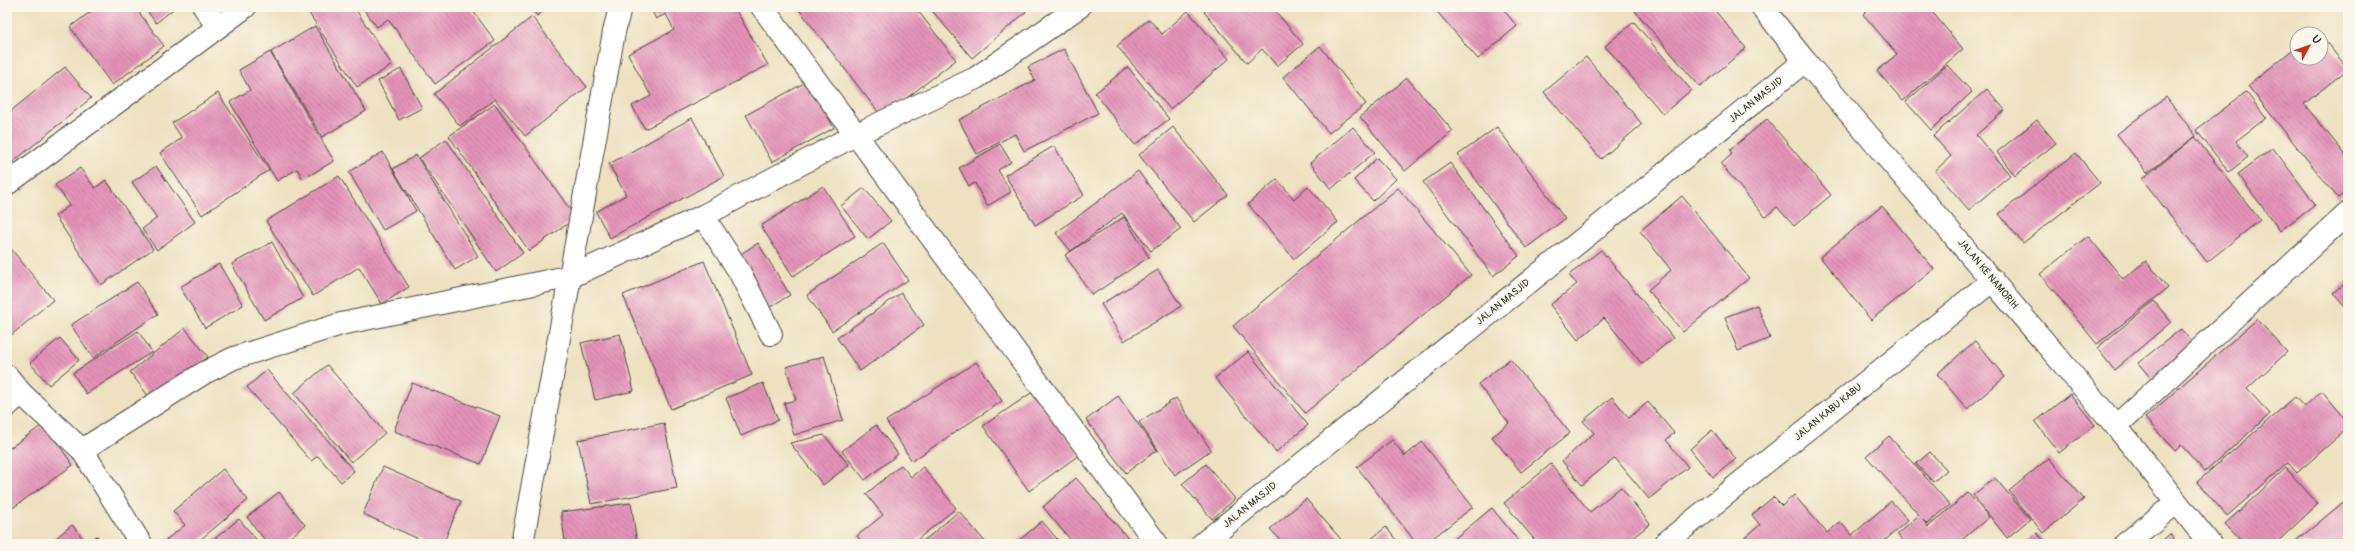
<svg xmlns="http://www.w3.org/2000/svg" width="2355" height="551" font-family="Pangolin,sans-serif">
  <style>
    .building { fill: url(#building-back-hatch) }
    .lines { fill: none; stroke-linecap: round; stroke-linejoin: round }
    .minor-casing { stroke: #484641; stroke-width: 24 }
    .tertiary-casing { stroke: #484641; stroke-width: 24 }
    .minor { stroke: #fff; stroke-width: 22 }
    .tertiary { stroke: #fff; stroke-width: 22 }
    .labels { text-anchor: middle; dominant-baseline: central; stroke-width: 4; stroke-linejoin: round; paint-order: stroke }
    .street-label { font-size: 10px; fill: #2b2b2b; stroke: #fbf7ec }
  </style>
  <defs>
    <pattern id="building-back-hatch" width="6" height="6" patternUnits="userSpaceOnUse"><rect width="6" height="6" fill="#e492b8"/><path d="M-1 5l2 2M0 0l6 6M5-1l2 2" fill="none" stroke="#b97796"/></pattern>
  </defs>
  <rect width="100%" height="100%" fill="#fbf7ec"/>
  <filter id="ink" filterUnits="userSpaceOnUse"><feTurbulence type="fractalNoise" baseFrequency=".025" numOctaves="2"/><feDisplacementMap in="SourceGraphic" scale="8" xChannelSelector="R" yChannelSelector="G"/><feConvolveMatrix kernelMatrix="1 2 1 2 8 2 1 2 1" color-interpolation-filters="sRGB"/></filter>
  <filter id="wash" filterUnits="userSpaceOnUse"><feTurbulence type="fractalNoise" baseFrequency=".012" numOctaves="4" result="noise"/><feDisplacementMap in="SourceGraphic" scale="16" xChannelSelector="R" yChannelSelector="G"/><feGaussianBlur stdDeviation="0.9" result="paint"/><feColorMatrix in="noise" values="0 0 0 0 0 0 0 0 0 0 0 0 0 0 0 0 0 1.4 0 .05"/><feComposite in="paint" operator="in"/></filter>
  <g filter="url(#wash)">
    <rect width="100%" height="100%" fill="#ede1c0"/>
    <g id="blocks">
      <g class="building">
        <polygon points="97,7 135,7 164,46 112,85 70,27"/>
        <polygon points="144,7 176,7 156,23"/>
        <polygon points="305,7 354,7 392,65 357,87"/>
        <polygon points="362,7 470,7 495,41 435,84 388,19 377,27"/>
        <polygon points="530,7 548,7 537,16"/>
        <polygon points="650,7 734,7 768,65 645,129 632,106 651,96 628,54 674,30 666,14 656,19"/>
        <polygon points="797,7 915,7 956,60 882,117"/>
        <polygon points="929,7 1022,7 1026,12 972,58"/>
        <polygon points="1210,7 1272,7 1303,44 1277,66 1262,49 1247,63 1204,12"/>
        <polygon points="1433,7 1501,7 1517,26 1478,59"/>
        <polygon points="1639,7 1712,7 1746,48 1700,87 1635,11"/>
        <polygon points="1871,7 1928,7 1963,49 1903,101 1877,71 1897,54 1863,14"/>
        <polygon points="1188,11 1229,59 1170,109 1117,46 1149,19 1162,34"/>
        <polygon points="532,17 587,87 525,136 495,99 460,126 434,94"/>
        <polygon points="1634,22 1691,90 1663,114 1605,46"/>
        <polygon points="315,26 366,111 322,137 271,52"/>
        <polygon points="2321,36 2348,69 2304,104 2348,158 2348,190 2338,198 2248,86 2297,46 2297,58 2321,58"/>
        <polygon points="1320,46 1366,104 1329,133 1283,77"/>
        <polygon points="1064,49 1098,113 1024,151 1015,134 977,154 959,120 1035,80 1028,67"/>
        <polygon points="270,52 334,161 303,179 297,169 277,181 230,102 250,90 239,70"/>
        <polygon points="1586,57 1642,124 1601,159 1544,92"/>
        <polygon points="1947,65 1972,92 1931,130 1906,102"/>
        <polygon points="65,67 91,98 7,167 7,114"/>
        <polygon points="1128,67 1169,119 1135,145 1095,93"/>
        <polygon points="401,69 422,108 399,120 378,81"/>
        <polygon points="1407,78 1453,131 1405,171 1360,117"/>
        <polygon points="808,81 834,128 772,162 746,115"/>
        <polygon points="1987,89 2005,110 1976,135 2010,175 1969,210 1935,171 1951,156 1933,136"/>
        <polygon points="2246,92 2266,118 2236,141 2248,157 2229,172 2196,130"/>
        <polygon points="218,93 269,170 202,215 160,153 182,138 172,123"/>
        <polygon points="2166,97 2196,136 2147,173 2117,134"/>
        <polygon points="495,104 576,218 529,251 449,136"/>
        <polygon points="692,118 724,176 610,238 596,212 626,195 609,164"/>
        <polygon points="1767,119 1831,195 1794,226 1777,207 1765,217 1721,164 1732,154 1730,150"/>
        <polygon points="2037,120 2056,143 2015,176 1997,152"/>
        <polygon points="1173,127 1228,195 1194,222 1139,155"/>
        <polygon points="1353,127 1375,152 1331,189 1310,163"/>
        <polygon points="1497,127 1565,219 1526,248 1458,155"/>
        <polygon points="2195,137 2260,220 2207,262 2142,179"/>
        <polygon points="446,139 523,253 496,272 419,158"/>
        <polygon points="1000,144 1011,162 998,170 1011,192 987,206 975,183 969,186 959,168"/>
        <polygon points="1054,146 1084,195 1035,225 1005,175"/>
        <polygon points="2273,148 2315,204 2280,231 2238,174"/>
        <polygon points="383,152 416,211 383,230 349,172"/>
        <polygon points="2076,153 2100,183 2023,243 1999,214"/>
        <polygon points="416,155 478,256 455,270 393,169"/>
        <polygon points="1377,158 1396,179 1373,201 1354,180"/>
        <polygon points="1450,163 1519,256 1493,276 1423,182"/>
        <polygon points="156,166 195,222 157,250 142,229 157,218 132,182"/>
        <polygon points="80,168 95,188 106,180 153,249 101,285 55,216 70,205 55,185"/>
        <polygon points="1138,171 1181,229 1151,251 1122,213 1071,251 1056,233"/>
        <polygon points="339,176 409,287 382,304 359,267 313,296 266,221"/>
        <polygon points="1277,179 1294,199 1308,186 1338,222 1294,259 1248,204"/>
        <polygon points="823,186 855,236 793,276 761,226"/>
        <polygon points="864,188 891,221 868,239 841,206"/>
        <polygon points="1398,188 1471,275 1305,413 1233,326"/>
        <polygon points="1682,196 1749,278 1683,332 1648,290 1671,270 1640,231"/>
        <polygon points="1882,206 1934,269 1871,320 1820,257"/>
        <polygon points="1124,217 1149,257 1092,295 1065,255"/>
        <polygon points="2088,236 2123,279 2146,261 2168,288 2097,344 2040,274"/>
        <polygon points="272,242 303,298 264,320 232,264"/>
        <polygon points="758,243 790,295 768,308 736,257"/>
        <polygon points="883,243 908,280 832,331 807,295"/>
        <polygon points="7,244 53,300 9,337 7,335"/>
        <polygon points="1601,250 1673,338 1642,364 1604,318 1578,340 1550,305 1577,284 1569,275"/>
        <polygon points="704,261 752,375 671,409 623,295"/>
        <polygon points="219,264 243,305 205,328 180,287"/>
        <polygon points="1158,270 1181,306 1124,341 1101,304"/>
        <polygon points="2347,281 2348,282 2348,311 2333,293"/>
        <polygon points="137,282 158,314 93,358 71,325"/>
        <polygon points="901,293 924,325 860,371 837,338"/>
        <polygon points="2154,301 2171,322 2114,370 2097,348"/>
        <polygon points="1757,305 1770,338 1738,351 1725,317"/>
        <polygon points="2257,319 2287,352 2247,389 2270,414 2205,472 2181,445 2175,451 2145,418"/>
        <polygon points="185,328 208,357 153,402 130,372"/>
        <polygon points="2181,329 2197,348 2154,382 2138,363"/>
        <polygon points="138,331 152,352 86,394 73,373"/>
        <polygon points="620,334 634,391 595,400 581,343"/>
        <polygon points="60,338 79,360 49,385 30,363"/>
        <polygon points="1975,341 2005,377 1967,409 1937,374"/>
        <polygon points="1248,352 1308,425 1276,452 1215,378"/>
        <polygon points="824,356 843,420 794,435 784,403 796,400 786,367"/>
        <polygon points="1510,359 1570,433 1521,472 1492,437 1509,423 1478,384"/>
        <polygon points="976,362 1002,401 912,461 886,421"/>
        <polygon points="327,365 385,433 351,462 294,393"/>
        <polygon points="267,370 354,471 341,482 318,456 311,461 247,387"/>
        <polygon points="412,383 500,416 481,464 394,431"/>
        <polygon points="763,383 778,420 741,436 726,398"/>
        <polygon points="1034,391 1079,455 1029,491 983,426"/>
        <polygon points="2322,391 2348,422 2348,428 2297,473 2288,463 2227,516 2197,482 2295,397 2304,407"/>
        <polygon points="2070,394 2095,425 2059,453 2035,422"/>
        <polygon points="1118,396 1157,450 1126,473 1086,420"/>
        <polygon points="1612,397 1629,418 1648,402 1674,433 1666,440 1688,467 1649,499 1615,458 1582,485 1562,461 1594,433 1583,421"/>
        <polygon points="1176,398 1211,450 1175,475 1139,422"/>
        <polygon points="664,423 677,488 591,504 578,440"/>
        <polygon points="44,424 73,465 7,512 7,450"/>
        <polygon points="876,425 898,454 865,480 842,451"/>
        <polygon points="1712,430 1736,459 1713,477 1690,449"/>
        <polygon points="824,435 849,465 823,485 790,443"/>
        <polygon points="1889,436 1950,505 1927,524 1923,520 1928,527 1968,493 1989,517 1957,544 1906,544 1897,534 1919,515 1866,456"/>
        <polygon points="1392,440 1405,456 1422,442 1473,507 1425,544 1417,544 1357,467"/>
        <polygon points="1930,452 1947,470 1933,482 1916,464"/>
        <polygon points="2049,458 2084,499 2043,533 2009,491"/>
        <polygon points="1206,464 1235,499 1212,519 1182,484"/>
        <polygon points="1551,464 1590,512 1621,487 1650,524 1625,544 1538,544 1504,503"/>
        <polygon points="901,465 911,477 923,467 956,508 912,544 864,544 857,536 883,515 866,494"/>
        <polygon points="383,467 461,501 443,544 430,544 363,514"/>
        <polygon points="2286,468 2318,504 2275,544 2244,544 2225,524"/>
        <polygon points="223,469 248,500 195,544 169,544 166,540 185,525 173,511"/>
        <polygon points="1076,478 1096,501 1133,544 1074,544 1043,507"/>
        <polygon points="1995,478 2030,519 2007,538 1973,495"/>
        <polygon points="279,492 305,525 282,544 268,544 247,517"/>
        <polygon points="1794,495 1827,533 1840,522 1852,535 1891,501 1908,520 1881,544 1745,544 1742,540 1760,525 1752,515 1773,497 1782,506"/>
        <polygon points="2348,498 2348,544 2292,544 2317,524"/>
        <polygon points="1306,499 1345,544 1284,544 1270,529"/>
        <polygon points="631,503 637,544 556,544 565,541 561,512"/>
        <polygon points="1492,508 1521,544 1448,544"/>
        <polygon points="959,511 987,544 920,544"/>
        <polygon points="239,519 260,544 208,544"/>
        <polygon points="1042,521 1061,544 1017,544 1016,543"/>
        <polygon points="72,525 87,543 97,536 104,544 48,544"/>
        <polygon points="1386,527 1399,544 1365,544"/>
        <polygon points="2037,533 2047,544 2024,544"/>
        <polygon points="2170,534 2178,544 2158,544"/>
      </g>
    </g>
  </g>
  <g filter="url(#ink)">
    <use href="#blocks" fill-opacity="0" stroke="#484641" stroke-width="1"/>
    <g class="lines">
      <g class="minor-casing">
        <g id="minor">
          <polyline points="204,7 217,26"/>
          <polyline points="762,7 1157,544"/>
          <polyline points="7,184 245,7"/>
          <polyline points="703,216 739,271 771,334"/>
          <polyline points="7,376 21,393 82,450 141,544"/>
          <polyline points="7,406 21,393"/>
          <polyline points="2116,426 2348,213"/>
          <polyline points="82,450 204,373 234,358 341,324 572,276 703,216 855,135 976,78 1079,7"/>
          <polyline points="522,544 614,32 620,7"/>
          <polyline points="1202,544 1805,61"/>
          <polyline points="1664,544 1993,280"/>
          <polyline points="2125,544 2176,503"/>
        </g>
      </g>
      <g class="tertiary-casing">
        <polyline id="tertiary" points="1762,7 1805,61 2116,426 2210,544"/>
      </g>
      <use href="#minor" class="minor"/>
      <use href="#tertiary" class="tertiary"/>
    </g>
  </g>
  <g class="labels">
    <g class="street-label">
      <text transform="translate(1756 100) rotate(-39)">JALAN MASJID</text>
      <text transform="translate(1988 274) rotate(50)">JALAN KE NAMORIH</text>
      <text transform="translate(1503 302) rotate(-39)">JALAN MASJID</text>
      <text transform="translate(1828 412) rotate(-39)">JALAN KABU KABU</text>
      <text transform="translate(1250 505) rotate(-39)">JALAN MASJID</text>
    </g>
  </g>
  <rect width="2355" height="551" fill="none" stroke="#fbf7ec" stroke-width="24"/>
  <g transform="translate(2309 46) rotate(49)"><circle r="19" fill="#fbf7ec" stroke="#a8a59f"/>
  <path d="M0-3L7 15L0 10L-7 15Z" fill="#c8321e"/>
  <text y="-6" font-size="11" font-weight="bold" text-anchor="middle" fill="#2b2b2b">U</text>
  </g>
</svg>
